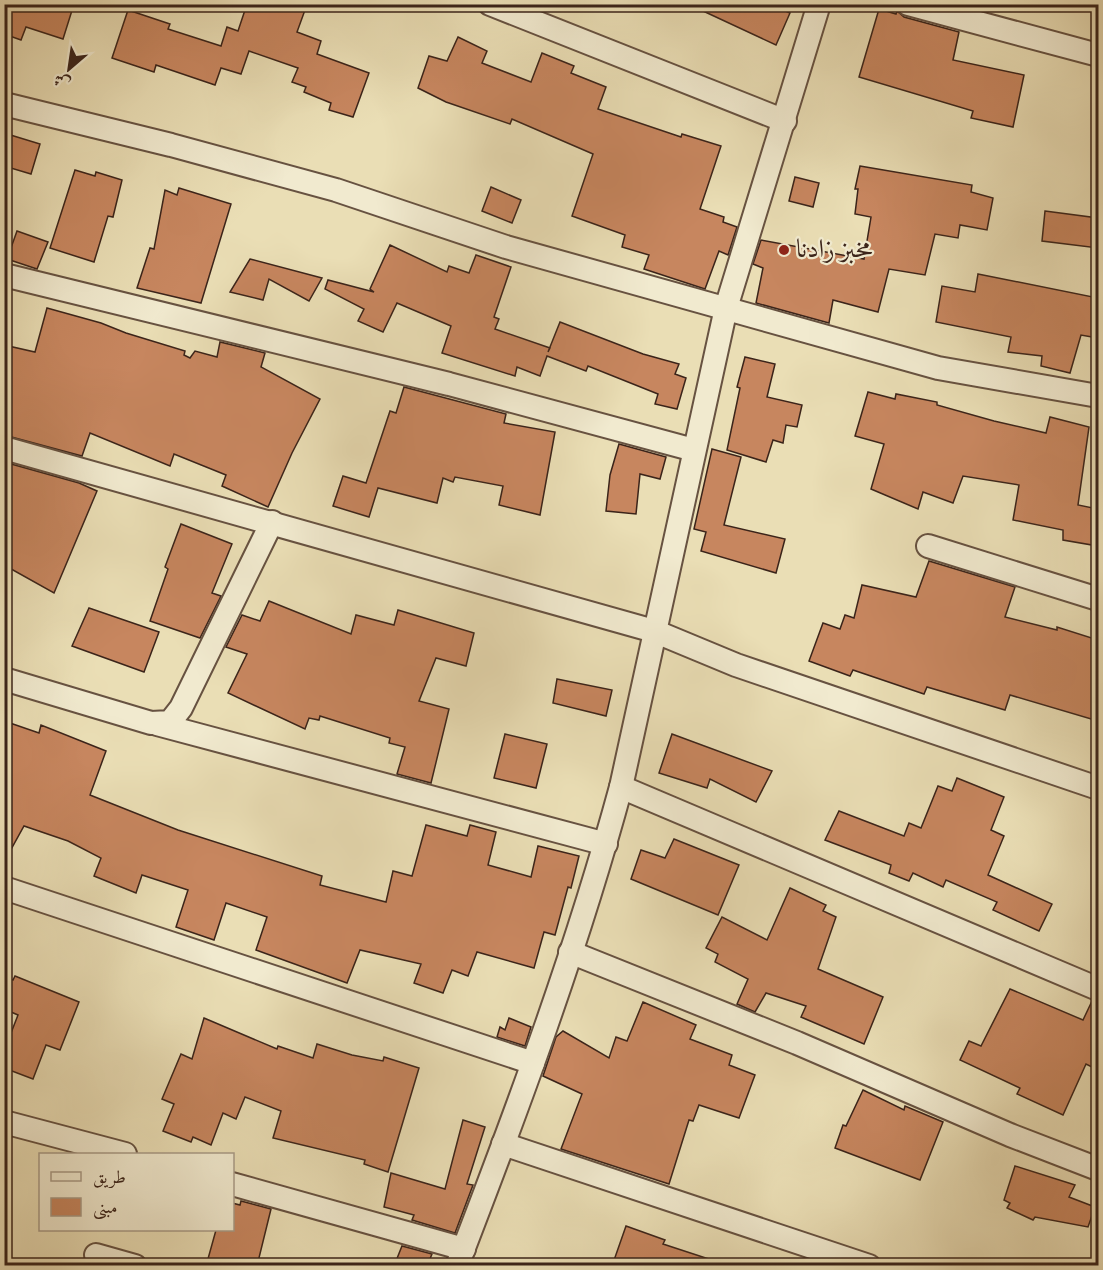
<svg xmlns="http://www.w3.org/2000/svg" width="1103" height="1270" font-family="'Sorts Mill Goudy',Amiri,serif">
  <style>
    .building { fill: #c7865f; stroke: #3b241a; stroke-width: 1.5 }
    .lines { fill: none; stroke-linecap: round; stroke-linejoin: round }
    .street-casing { stroke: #675241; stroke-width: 26 }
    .street { stroke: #f1eacf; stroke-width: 22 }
    .poi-dot { fill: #8f2418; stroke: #f1eacf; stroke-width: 2 }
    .labels { text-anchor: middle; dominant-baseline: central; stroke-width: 4.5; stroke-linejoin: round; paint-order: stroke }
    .poi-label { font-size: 26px; fill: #3b241a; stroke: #f1eacf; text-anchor: start }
  </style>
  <rect width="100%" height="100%" fill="#eadeb5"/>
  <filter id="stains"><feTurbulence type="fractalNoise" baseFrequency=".00333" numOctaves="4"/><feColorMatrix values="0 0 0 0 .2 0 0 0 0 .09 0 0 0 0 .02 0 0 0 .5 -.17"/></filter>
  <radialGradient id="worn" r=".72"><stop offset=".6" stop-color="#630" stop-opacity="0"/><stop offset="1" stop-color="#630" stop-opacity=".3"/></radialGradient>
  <g class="building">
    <polygon points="4,4 74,4 63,39 26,27 21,40 4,34"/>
    <polygon points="247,4 290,4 305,10 297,32 321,41 317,54 369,73 353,117 329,110 331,103 304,92 306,87 292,82 298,68 249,51 241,74 221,68 215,85 156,65 154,72 112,58 128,10 170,24 168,29 221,46 227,27 238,31"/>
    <polygon points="688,4 770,4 790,13 776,45"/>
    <polygon points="879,9 896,14 897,11 904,17 959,32 953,60 1024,75 1013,127 971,118 973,111 859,77"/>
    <polygon points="458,37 487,51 482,63 531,82 542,53 574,66 571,73 606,87 598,109 681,137 682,134 721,146 700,209 724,217 723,222 737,227 728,255 719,251 705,289 644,269 649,255 622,247 625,235 572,216 593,154 512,119 510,124 446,102 418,88 429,56 447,61"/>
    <polygon points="4,133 40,144 31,174 4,166"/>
    <polygon points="860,166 972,185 971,192 993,198 987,230 960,225 958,238 935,234 925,275 889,269 878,312 833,300 829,323 756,303 763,268 753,264 761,240 864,259 871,217 855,214 858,189 855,189"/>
    <polygon points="75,170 95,176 96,172 122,180 113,217 108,216 94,262 50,248"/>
    <polygon points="795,177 819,183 813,207 789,201"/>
    <polygon points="491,187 521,200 512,223 482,211"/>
    <polygon points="179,188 231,204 201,303 137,288 150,248 154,249 165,190 177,195"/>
    <polygon points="1045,211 1098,218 1098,248 1042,241"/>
    <polygon points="17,231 48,242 37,269 7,259"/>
    <polygon points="390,245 447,272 449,266 469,273 476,255 511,267 494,317 499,319 495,329 550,348 548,352 560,322 643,354 679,364 675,374 686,378 677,409 655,404 658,394 588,366 586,371 547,356 540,376 517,367 515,376 442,353 451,326 397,303 383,332 358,321 364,309 325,289 328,280 374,292 370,289"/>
    <polygon points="250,259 322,278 309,301 269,279 263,300 230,292"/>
    <polygon points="978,274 1098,298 1098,338 1081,335 1070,373 1041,366 1042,356 1008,352 1011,337 936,322 942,286 975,292"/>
    <polygon points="47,308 101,323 126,333 185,351 184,355 190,358 195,351 217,357 220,342 265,353 261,367 320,399 292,453 268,507 222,486 226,475 174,454 170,466 90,433 82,456 4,435 4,345 35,352"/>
    <polygon points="745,357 775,364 767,397 802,405 797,427 786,425 783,443 773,440 766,462 727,450 740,388 737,387"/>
    <polygon points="404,387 506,414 504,423 555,432 540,515 499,505 503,486 455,477 453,482 443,478 437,503 378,488 369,517 333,506 343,476 366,483 390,411 396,413"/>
    <polygon points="868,392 895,399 896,394 937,402 937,405 994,421 1046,433 1050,417 1089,427 1078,505 1098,509 1098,546 1063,540 1063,530 1013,520 1019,485 963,476 953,503 923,492 918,509 871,489 884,444 855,436"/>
    <polygon points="619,444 666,457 660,479 640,474 636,514 606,511 610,475"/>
    <polygon points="712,449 741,457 724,525 785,539 776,573 701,551 706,532 694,529"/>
    <polygon points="4,462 79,483 97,491 54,593 4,565"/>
    <polygon points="181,524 232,544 212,593 221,596 200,638 150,621 168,569 165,567"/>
    <polygon points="929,561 1015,587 1005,617 1057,630 1057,627 1098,640 1098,721 1010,695 1005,710 927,687 924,694 853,670 850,676 809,661 823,623 840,629 845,615 854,618 862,585 916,597"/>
    <polygon points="269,601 351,634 356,615 394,625 398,610 474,633 466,666 436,658 419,701 449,709 431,783 397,774 405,747 389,743 390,738 320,716 319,720 309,718 305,729 228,693 247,654 226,647 242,615 260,621"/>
    <polygon points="89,608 159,632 144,672 72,646"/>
    <polygon points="557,679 612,690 606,716 553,703"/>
    <polygon points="10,723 39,733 41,725 106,751 90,795 178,830 322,876 320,885 386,902 393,871 412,876 426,825 467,836 470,825 496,832 488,865 531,877 538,846 579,856 571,888 568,887 555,935 544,932 534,968 477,952 468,976 452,970 443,993 414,983 421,964 360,950 347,983 256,950 267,917 226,903 214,940 176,927 188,890 142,875 136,893 94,876 101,858 68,841 24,826 4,862 4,740"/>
    <polygon points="505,734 547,744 536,788 494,778"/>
    <polygon points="672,734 772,771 756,802 710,779 707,788 659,773"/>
    <polygon points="957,778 1004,797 991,830 1004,836 988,875 1052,904 1039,931 993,910 997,902 946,880 943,887 913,873 909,881 889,873 891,865 825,840 839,811 904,836 909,823 921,828 938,786 952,791"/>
    <polygon points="674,839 739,865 718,915 631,879 641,850 665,858"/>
    <polygon points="790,888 826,905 823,911 836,917 818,969 883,997 864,1044 801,1017 806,1006 766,993 755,1012 737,1004 748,979 715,962 718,954 706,948 722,917 767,940"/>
    <polygon points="4,976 13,980 15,976 79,1002 60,1050 46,1045 33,1079 4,1068 4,1051 18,1015 4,1009"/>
    <polygon points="1010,989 1083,1020 1092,1001 1098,1002 1098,1070 1086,1064 1063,1115 1017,1094 1020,1088 960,1060 969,1041 981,1046"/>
    <polygon points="643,1002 696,1025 690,1039 732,1055 729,1065 755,1075 739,1118 699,1105 693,1121 689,1120 669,1184 561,1149 582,1094 543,1076 556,1037 563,1031 609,1058 616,1037 627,1041"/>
    <polygon points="204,1018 277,1049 278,1046 313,1058 317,1044 352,1055 383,1061 384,1057 419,1068 388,1172 364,1164 365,1160 273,1138 281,1111 245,1097 236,1119 223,1113 211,1145 193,1137 191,1142 163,1131 174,1104 162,1099 181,1054 192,1059"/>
    <polygon points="509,1018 531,1027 525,1046 497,1037 500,1027 505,1030"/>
    <polygon points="863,1090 904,1110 905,1106 943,1122 920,1180 835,1148 843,1125 846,1126"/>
    <polygon points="463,1120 485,1127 467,1184 473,1185 455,1233 412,1220 414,1215 384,1207 391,1173 445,1189"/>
    <polygon points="1015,1166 1075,1185 1069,1197 1095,1207 1088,1227 1035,1217 1033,1220 1007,1208 1010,1203 1004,1200"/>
    <polygon points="241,1201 271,1209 257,1266 206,1266 216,1230 232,1230 232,1203 240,1205"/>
    <polygon points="626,1226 665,1240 663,1244 715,1261 714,1266 612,1266"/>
    <polygon points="402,1246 432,1254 427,1266 394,1266"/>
  </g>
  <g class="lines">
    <g class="street-casing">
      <g id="street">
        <polyline points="490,4 785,121"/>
        <polyline points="908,4 1098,55"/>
        <polyline points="4,104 171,145 336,190 506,247 938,368 1098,396"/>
        <polyline points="4,275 449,384 694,450"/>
        <polyline points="4,448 654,631 736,665 1098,788"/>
        <polyline points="928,546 1098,599"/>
        <polyline points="4,679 151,723 170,722 181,708 272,522"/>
        <polyline points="157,724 606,844"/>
        <polyline points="621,787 1098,989"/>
        <polyline points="4,888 533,1063"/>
        <polyline points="570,952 797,1043 1010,1135 1098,1169"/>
        <polyline points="4,1122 125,1154"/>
        <polyline points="503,1144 869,1266"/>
        <polyline points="232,1184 464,1249"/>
        <polyline points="96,1255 135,1266"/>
        <path d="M457 1266C518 1108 577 949 621 787L726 308 819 4"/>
      </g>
    </g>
    <use href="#street" class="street"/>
  </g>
  <circle class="poi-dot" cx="784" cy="250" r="6"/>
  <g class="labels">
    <g class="poi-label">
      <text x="796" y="250">مخبز زادنا</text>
    </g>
  </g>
  <rect width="1103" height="1270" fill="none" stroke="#eadeb5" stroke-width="24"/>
  <rect x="6" y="6" width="1091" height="1258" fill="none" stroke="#3b241a" stroke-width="3"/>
  <rect x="12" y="12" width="1079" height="1246" fill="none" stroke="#3b241a" stroke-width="1.5"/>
  <rect x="39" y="1153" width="195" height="78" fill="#f1eacf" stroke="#a89b87" stroke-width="1.5"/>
  <rect x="51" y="1172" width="30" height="9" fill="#f1eacf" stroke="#a89b87" stroke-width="1.5"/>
  <text x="93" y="1183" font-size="18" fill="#3b241a">طريق</text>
  <rect x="51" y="1198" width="30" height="18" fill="#c7865f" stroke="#a89b87" stroke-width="1.5"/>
  <text x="93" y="1213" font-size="18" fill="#3b241a">مبنى</text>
  <g transform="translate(69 69) rotate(209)" stroke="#f1eacf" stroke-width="4.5" paint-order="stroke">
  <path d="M0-4.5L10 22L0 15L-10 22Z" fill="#3b241a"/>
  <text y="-9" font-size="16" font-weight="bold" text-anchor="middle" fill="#3b241a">ش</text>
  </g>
  <rect width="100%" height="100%" filter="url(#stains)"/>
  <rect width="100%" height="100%" fill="url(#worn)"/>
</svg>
